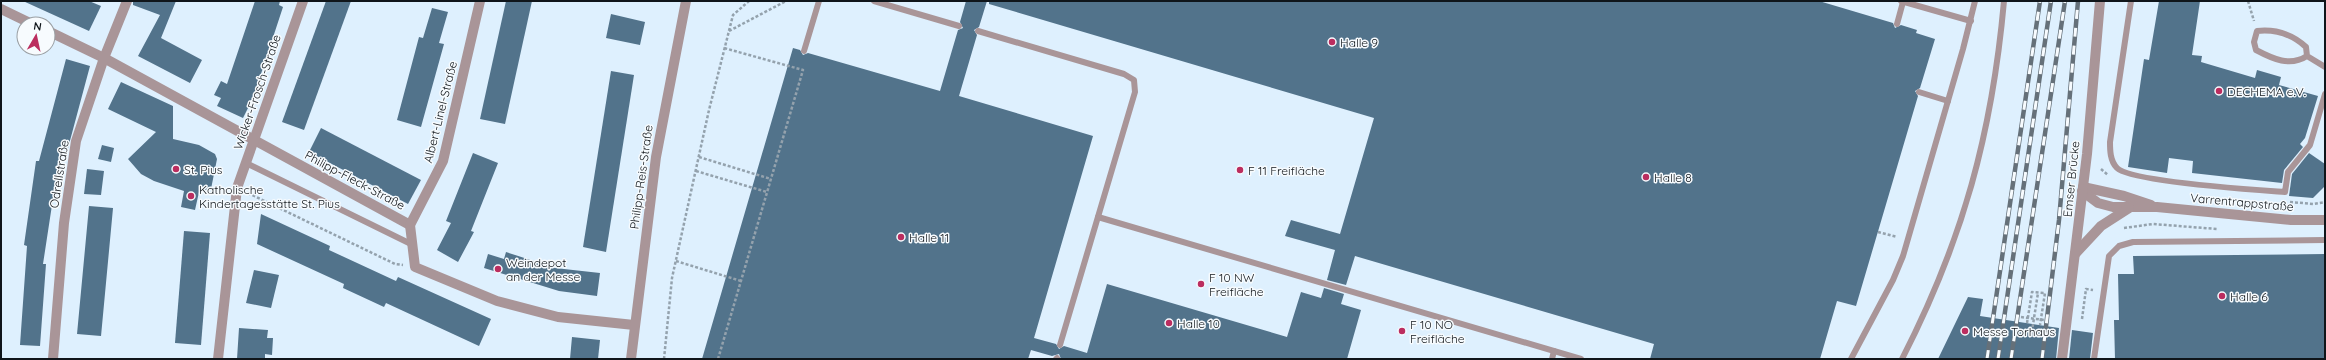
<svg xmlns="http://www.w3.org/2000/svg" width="2326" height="360" font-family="Quicksand,sans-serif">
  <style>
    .building { fill: #52738b }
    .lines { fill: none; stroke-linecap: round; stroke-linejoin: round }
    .path { stroke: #94a2ad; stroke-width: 2.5; stroke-dasharray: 3 2; stroke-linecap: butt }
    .service { stroke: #a99598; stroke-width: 6 }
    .minor { stroke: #a99598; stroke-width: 10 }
    .rail-casing { stroke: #657079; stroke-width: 4.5 }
    .rail { stroke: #f7fbfe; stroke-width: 3; stroke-dasharray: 9; stroke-linecap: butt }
    .poi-dot { fill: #bb2d5f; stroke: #f7fbfe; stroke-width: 1.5 }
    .labels { text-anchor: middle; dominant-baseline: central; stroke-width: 3; stroke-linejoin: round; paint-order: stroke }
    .poi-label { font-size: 12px; fill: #0f151a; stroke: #f7fbfe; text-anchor: start }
    .street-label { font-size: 12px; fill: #0f151a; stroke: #f7fbfe }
  </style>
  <rect width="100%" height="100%" fill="#def0fe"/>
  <g class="building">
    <polygon points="23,1 89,1 101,6 89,31"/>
    <polygon points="133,1 176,1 161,38 202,60 190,83 138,56 160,15 133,5"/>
    <polygon points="255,1 280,1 279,5 283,7 256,89 257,90 243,118 217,106 221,98 214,95 221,81 227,84"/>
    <polygon points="326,1 351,1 304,130 282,122"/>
    <polygon points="506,1 532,1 505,124 480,119"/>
    <polygon points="966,1 987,1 979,27 974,30 977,35 959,96 1093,136 1034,338 1056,344 1059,349 1064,346 1087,353 1107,284 1287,337 1301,292 1321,298 1324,288 1344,294 1341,304 1361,310 1347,359 1061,359 1059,354 1052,356 1031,350 1028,359 702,359 793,48 800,50 803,55 808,53 940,91 958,30 963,28 960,22"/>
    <polygon points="989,1 1819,1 1893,23 1895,28 1901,25 1917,30 1916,33 1935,39 1920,88 1915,91 1918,96 1856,306 1837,301 1820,359 1650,359 1654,344 1355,256 1346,285 1327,280 1335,250 1285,236 1291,220 1340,234 1374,118 989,4"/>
    <polygon points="2159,1 2200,1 2192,55 2202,56 2201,62 2255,78 2257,70 2281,77 2279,85 2318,96 2305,138 2300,144 2303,147 2284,170 2282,183 2192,173 2193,161 2169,158 2167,173 2128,167 2144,59 2149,60"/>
    <polygon points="432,8 448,12 439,43 444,44 421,127 397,120 419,37 423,38"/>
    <polygon points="611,14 645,22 640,45 606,38"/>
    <polygon points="66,59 90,66 68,148 61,146 43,264 46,264 40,346 20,345 27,246 24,245 36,161 39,161"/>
    <polygon points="611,71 634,75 606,252 583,247"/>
    <polygon points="121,82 173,106 173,139 199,145 215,154 217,159 211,189 199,192 195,210 181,207 184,191 154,181 141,174 128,159 156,132 108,109"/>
    <polygon points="321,128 421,180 408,204 309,152"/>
    <polygon points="102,145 114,148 111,162 98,159"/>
    <polygon points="473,153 498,163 471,231 474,232 458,262 437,250 451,223 446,221"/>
    <polygon points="2309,153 2325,164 2325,186 2313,198 2289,196 2292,174"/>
    <polygon points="87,169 104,171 101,195 84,194"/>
    <polygon points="89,206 113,208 101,336 77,334"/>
    <polygon points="261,214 330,246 329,250 396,281 398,277 491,319 479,346 386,303 384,307 343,288 344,284 257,244"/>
    <polygon points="184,231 210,233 201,345 175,343"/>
    <polygon points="506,252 555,268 600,273 597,296 559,291 484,268 488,254 504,259"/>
    <polygon points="2325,254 2325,359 2115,359 2114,320 2119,320 2118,274 2134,274 2133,256"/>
    <polygon points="254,270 279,275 271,308 246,303"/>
    <polygon points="1968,297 1983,299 1980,316 2059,328 2056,359 1938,359"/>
    <polygon points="239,328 268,330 267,338 273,338 272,355 265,354 265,359 237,359"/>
    <polygon points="2072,330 2093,333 2090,359 2069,359"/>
    <polygon points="572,337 600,340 598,359 570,359"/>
  </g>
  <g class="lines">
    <g class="path">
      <polyline points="2248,1 2254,21"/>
      <polyline points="729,31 786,1"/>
      <polyline points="699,157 771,179"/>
      <polyline points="2101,169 2108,175"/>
      <polyline points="696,171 767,192"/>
      <polyline points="248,193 395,264 403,265"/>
      <polyline points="2290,202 2314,204 2325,202"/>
      <polyline points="2124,228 2153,224 2217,229"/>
      <polyline points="1878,232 1897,237"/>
      <polyline points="676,261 741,281"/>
      <polyline points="2021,317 2044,320"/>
      <polyline points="2082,319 2086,289 2093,290"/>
      <polyline points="2027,323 2032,292 2045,293 2040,325"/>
      <polyline points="2031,337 2038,293"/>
      <polyline points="664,359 672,278 709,110 733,15 749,1"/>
      <polyline points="718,359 803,70 724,48"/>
    </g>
    <g class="service">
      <polyline points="874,1 959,26"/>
      <polyline points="1901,1 1971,21"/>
      <path d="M2131 1 2110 142C2110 150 2110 161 2117 168 2131 182 2258 190 2285 192L2288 172 2310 145 2325 94"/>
      <polyline points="1897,24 1903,2"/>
      <polyline points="978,31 1124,74 1134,80 1135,92 1060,345"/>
      <polyline points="804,51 819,1"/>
      <path d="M2307 56 2306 47C2292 34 2276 29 2257 31L2254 42 2256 50C2273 59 2290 67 2307 56L2325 67"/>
      <polyline points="1919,92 1948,101"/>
      <polyline points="246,163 413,245"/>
      <polyline points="1098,217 1581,359"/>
      <polyline points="1056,359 1057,358"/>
      <polyline points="1552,359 1554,351"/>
      <polyline points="1851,359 1893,280 1903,256 1963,49 1975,1"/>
      <path d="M1902 359C1963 240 1992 134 2004 1"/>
      <polyline points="2094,359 2109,256 2119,246 2133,242 2325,240"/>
    </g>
    <g class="minor">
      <polyline points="1,9 32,24"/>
      <polyline points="48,31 104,58 410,225"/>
      <polyline points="2083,187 2124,196 2151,205"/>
      <polyline points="2082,191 2098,203 2113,207 2157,207 2291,220 2325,220"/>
      <polyline points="410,225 415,267 497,301 558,317 634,325"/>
      <polyline points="410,225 443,161 480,1"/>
      <polyline points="2075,254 2101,226 2129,208"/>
      <polyline points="53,359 64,223 76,141 104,58 127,1"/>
      <polyline points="218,359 237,188 303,1"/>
      <polyline points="631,359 656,157 686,1"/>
      <polyline points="2062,359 2087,154 2100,1"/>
    </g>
    <g class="rail-casing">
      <g id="rail">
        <polyline points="1987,359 2040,1"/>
        <polyline points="1998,359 2051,1"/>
        <polyline points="2011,359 2065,1"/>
        <polyline points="2042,359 2059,220 2078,1"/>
      </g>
    </g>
    <use href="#rail" class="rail"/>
  </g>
  <g class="poi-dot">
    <circle cx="1332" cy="42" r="4"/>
    <circle cx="2219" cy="91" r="4"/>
    <circle cx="176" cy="169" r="4"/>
    <circle cx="1240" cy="170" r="4"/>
    <circle cx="1646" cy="177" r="4"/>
    <circle cx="191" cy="196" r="4"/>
    <circle cx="901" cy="237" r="4"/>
    <circle cx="498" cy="269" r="4"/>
    <circle cx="1201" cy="284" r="4"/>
    <circle cx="2222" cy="296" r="4"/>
    <circle cx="1169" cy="323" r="4"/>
    <circle cx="1402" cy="331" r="4"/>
    <circle cx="1965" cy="331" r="4"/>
  </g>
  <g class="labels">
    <g class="poi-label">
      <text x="1340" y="42">Halle 9</text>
      <text x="2227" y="91">DECHEMA e.V.</text>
      <text x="184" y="169">St. Pius</text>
      <text x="1248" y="170">F 11 Freifläche</text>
      <text x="1654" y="177">Halle 8</text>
      <text x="199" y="189">Katholische<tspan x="199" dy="14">Kindertagesstätte St. Pius</tspan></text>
      <text x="909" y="237">Halle 11</text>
      <text x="506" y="262">Weindepot<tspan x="506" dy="14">an der Messe</tspan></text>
      <text x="1209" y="277">F 10 NW<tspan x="1209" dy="14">Freifläche</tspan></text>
      <text x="2230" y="296">Halle 6</text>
      <text x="1177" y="323">Halle 10</text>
      <text x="1410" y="324">F 10 NO<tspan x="1410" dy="14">Freifläche</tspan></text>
      <text x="1973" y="331">Messe Torhaus</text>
    </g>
    <g class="street-label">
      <text transform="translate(257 92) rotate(-71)">Wicker-Frosch-Straße</text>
      <text transform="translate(440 112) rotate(-76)">Albert-Linel-Straße</text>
      <text transform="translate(59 174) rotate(-81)">Odrellstraße</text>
      <text transform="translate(641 177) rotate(-82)">Philipp-Reis-Straße</text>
      <text transform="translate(2071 179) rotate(-84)">Emser Brücke</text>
      <text transform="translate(355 180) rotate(28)">Philipp-Fleck-Straße</text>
      <text transform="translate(2242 202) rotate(5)">Varrentrappstraße</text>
    </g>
  </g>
  <rect width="2326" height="360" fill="none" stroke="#0f151a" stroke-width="4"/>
  <g transform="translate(36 36) rotate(9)"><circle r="19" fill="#f7fbfe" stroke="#9a9fa3"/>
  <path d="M0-3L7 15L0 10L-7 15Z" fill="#bb2d5f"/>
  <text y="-6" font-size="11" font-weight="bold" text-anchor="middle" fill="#0f151a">N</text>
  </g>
</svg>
